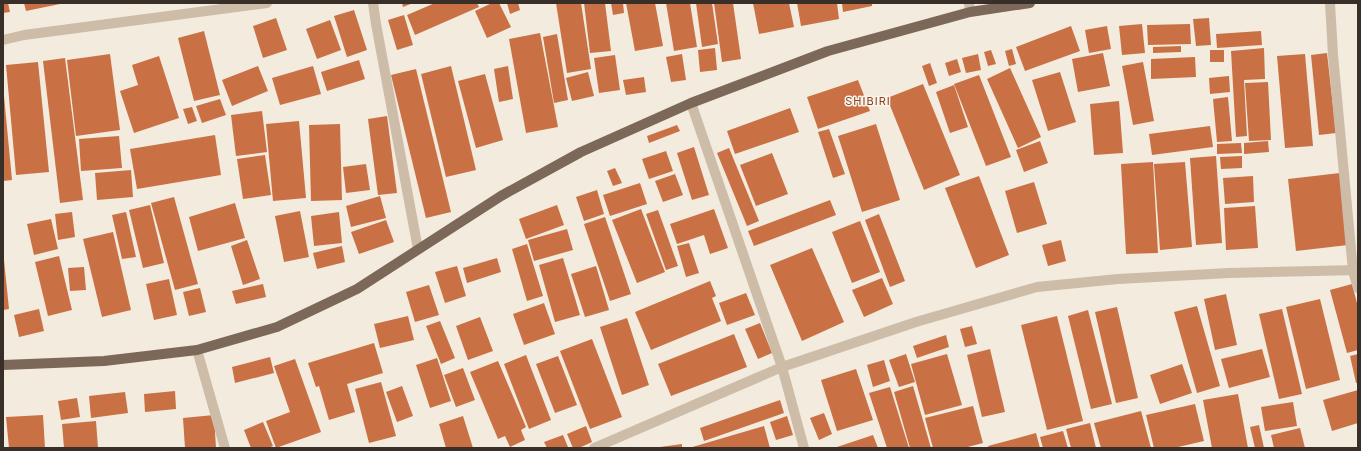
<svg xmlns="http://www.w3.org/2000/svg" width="1361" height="451" font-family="Inter,sans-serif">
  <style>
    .building { fill: #c97145 }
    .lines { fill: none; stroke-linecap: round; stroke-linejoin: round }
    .minor { stroke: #ccbca8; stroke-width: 10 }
    .major { stroke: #7b6859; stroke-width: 10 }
    .labels { text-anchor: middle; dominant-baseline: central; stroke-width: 3; stroke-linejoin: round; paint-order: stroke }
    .neighbourhood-label { font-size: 11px; letter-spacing: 1px; fill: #8a421f; stroke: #faf4ea }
  </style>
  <rect width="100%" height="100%" fill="#f3ebdd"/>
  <g class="building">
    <polygon points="3,3 8,3 10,12 3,13"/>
    <polygon points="24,3 60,3 60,4 26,11"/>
    <polygon points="402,3 413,3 403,7"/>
    <polygon points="435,3 477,3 479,7 415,35 407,15"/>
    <polygon points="492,3 499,3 511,27 487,38 475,11"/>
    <polygon points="507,3 518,3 520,10 510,14"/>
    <polygon points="556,3 581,3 591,69 567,73"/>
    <polygon points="584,3 605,3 611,51 590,53"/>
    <polygon points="611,3 623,3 624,13 613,15"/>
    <polygon points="626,3 655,3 663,46 635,51"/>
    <polygon points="666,3 690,3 697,47 674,51"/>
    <polygon points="696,3 712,3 718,44 702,47"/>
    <polygon points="714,3 733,3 741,59 722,62"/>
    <polygon points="753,3 789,3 794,27 759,34"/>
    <polygon points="797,3 837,3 839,19 801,26"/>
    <polygon points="842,3 872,3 872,6 843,12"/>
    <polygon points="354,10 367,50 347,57 334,16"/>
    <polygon points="404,15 413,45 397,50 388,20"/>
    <polygon points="276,18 287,50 263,58 253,26"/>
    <polygon points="1209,18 1211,45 1196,46 1193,19"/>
    <polygon points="330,20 341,50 317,59 306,29"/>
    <polygon points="1142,24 1145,53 1122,55 1119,26"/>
    <polygon points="1190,24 1191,44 1148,45 1147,25"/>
    <polygon points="1071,26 1080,51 1025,71 1016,47"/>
    <polygon points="1107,26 1111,49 1089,53 1085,30"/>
    <polygon points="204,31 220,95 194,101 178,38"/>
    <polygon points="1261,31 1262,45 1217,48 1216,34"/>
    <polygon points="540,33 558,127 526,133 509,39"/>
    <polygon points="557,34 568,100 554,103 543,37"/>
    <polygon points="1181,46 1181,52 1153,53 1153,47"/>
    <polygon points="715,48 717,70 700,72 698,50"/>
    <polygon points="1264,48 1265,79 1244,80 1247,136 1236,137 1231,51"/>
    <polygon points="1012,49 1016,64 1009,66 1005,51"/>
    <polygon points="991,50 996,64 988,66 984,52"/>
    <rect x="1210" y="50" width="14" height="12"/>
    <polygon points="1103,53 1110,86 1078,92 1072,59"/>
    <polygon points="1327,53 1336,133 1319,135 1311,55"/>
    <polygon points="110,54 120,130 76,136 67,60"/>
    <polygon points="682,54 686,80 671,82 666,57"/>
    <polygon points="978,54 981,70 966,73 962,58"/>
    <polygon points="1305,54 1313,146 1285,148 1277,56"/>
    <polygon points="615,55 620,90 599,93 594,58"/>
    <polygon points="159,56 179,118 134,133 120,91 138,85 132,65"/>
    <polygon points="1195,57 1196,77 1151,79 1151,59"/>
    <polygon points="65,58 83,200 60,203 43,61"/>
    <polygon points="957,59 961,72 949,76 945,63"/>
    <polygon points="359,60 365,79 327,91 321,72"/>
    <polygon points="38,62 49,172 16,175 6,65"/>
    <polygon points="1143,62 1154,121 1133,125 1122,66"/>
    <polygon points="930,63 937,83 929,86 922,66"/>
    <polygon points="258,66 268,91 232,106 222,80"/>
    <polygon points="313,66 321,94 280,105 272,78"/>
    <polygon points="451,66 476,170 446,177 421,74"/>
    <polygon points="508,66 513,99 499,102 494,69"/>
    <polygon points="1010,68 1041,137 1018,148 987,79"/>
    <polygon points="416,69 451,212 426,218 391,75"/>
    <polygon points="588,72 594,96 572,101 566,78"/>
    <polygon points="1060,72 1076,122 1048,131 1032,80"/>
    <polygon points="485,74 503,140 476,148 458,81"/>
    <polygon points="979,75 1011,157 986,166 954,84"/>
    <polygon points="1229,76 1230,92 1210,94 1209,78"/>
    <polygon points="644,77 646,92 626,95 623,80"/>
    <polygon points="858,80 870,111 818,129 807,97"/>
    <polygon points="1268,82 1271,140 1249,141 1245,83"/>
    <polygon points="923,84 960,175 924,190 887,98"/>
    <polygon points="954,85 968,127 950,133 936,92"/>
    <polygon points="3,96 4,96 12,180 3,181"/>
    <polygon points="1228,97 1232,141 1217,142 1213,99"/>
    <polygon points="220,99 226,115 202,123 196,106"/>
    <polygon points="1119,101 1123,153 1094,155 1090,104"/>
    <polygon points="192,107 197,121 188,124 183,109"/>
    <polygon points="790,108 799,132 735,154 727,131"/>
    <polygon points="262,111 267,152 236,156 231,115"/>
    <polygon points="387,116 397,193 378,195 368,119"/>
    <polygon points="299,121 306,198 273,201 266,124"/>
    <polygon points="340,124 342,200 311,201 309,125"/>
    <polygon points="876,124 900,200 862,212 838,136"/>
    <polygon points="677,125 680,131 649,143 647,136"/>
    <polygon points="1210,126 1213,147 1152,155 1149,134"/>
    <polygon points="829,129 845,174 833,178 818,132"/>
    <polygon points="215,135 221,175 137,189 130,149"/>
    <polygon points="119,136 122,168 81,171 79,139"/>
    <polygon points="1040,141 1048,163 1024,172 1016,150"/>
    <polygon points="1268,141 1269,152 1244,154 1244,143"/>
    <polygon points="1241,143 1242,153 1217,154 1217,144"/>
    <polygon points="694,147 709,195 692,200 677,153"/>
    <polygon points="729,148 759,221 747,226 717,153"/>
    <polygon points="666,151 673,171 649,179 642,159"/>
    <polygon points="772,153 788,194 756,206 740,165"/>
    <polygon points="265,155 271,195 243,199 237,159"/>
    <polygon points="1216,156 1222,243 1196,245 1190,158"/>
    <polygon points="1242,156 1242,168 1221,169 1220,157"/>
    <polygon points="1153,162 1158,253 1126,254 1121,164"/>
    <polygon points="1185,162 1192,247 1160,250 1154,164"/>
    <polygon points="366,164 370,190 346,193 343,167"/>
    <polygon points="615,168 622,183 613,186 607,171"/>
    <polygon points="131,170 133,197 97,200 95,173"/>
    <polygon points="1340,173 1348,245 1296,251 1288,179"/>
    <polygon points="675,174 683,195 663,202 655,181"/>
    <polygon points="979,176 1009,255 976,268 945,188"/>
    <polygon points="1253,176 1254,202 1225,204 1223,178"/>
    <polygon points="1034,182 1047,224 1017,233 1005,191"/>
    <polygon points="640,183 647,204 610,216 603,195"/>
    <polygon points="597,190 604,214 584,221 576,197"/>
    <polygon points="380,196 386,218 351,227 346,206"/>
    <polygon points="174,197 198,284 175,290 151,203"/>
    <polygon points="830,200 836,215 754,246 748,231"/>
    <polygon points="235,203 245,238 198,251 189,217"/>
    <polygon points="150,205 164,263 143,268 129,210"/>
    <polygon points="557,205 564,225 526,239 519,219"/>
    <polygon points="1255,206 1258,248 1226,250 1224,208"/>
    <polygon points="641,209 665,272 637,283 612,220"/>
    <polygon points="714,209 728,248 710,254 704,235 677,244 670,224"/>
    <polygon points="658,210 678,266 666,270 646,214"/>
    <polygon points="300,211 309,257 284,262 275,216"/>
    <polygon points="72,212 75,237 58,240 55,214"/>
    <polygon points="126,212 136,257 122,259 112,215"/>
    <polygon points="339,212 342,243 314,246 311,216"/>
    <polygon points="879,214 905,281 890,287 865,220"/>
    <polygon points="605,217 631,294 610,301 584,224"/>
    <polygon points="51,219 58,249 34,255 27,224"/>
    <polygon points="386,220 394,242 359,254 351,232"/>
    <polygon points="860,221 880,272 852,283 832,232"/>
    <polygon points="567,229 573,250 534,261 528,240"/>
    <polygon points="113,232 131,310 102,317 83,239"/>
    <polygon points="247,240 260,279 243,285 231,246"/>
    <polygon points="1061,240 1066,261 1048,266 1042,245"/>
    <polygon points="689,243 699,273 686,277 677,246"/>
    <polygon points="527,244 543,296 527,301 512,249"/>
    <polygon points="342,246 345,262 317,269 313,253"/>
    <polygon points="812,248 844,322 802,341 770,265"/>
    <polygon points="59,256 72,310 48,316 35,262"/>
    <polygon points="497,258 501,272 467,283 463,268"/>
    <polygon points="563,258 580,315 555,322 539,265"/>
    <polygon points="3,260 4,260 9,309 3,310"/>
    <polygon points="457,266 466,296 445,303 435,272"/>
    <polygon points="596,266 609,310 585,317 571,274"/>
    <polygon points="84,267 86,290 70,291 68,268"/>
    <polygon points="882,278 893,304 864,317 852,290"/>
    <polygon points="169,279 177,315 154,320 146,284"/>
    <polygon points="710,281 716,296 712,298 721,321 651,350 635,312"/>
    <polygon points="263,284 266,297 236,304 232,291"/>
    <polygon points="1352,284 1358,307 1358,350 1347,353 1330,290"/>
    <polygon points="429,285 439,315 415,322 406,292"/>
    <polygon points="200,288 206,312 189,316 183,292"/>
    <polygon points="746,293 755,315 727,325 719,303"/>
    <polygon points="1226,294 1237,345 1215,350 1204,299"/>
    <polygon points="1320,299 1340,380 1306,389 1286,307"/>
    <polygon points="544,303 555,334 524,345 513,314"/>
    <polygon points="1197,306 1220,386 1197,393 1174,312"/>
    <polygon points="1117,307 1138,398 1116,403 1095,312"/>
    <polygon points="39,309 44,331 19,337 14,315"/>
    <polygon points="1282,309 1302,394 1279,399 1259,314"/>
    <polygon points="1088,310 1112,404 1091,409 1068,316"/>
    <polygon points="408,316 414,340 380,348 374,324"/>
    <polygon points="1057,316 1083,421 1047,430 1021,325"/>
    <polygon points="480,317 493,351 468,360 456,326"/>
    <polygon points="627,318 649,385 622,395 600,327"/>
    <polygon points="440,321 455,358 441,364 426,326"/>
    <polygon points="760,323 772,353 758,359 745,329"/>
    <polygon points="972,326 977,344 965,347 960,329"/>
    <polygon points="734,334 747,367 671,396 658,364"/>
    <polygon points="946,335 949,347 917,358 913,346"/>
    <polygon points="592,339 622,417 590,429 560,351"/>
    <polygon points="374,343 383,373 347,384 355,412 329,420 319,386 316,387 308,363"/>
    <polygon points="990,349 1005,412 982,417 967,355"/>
    <polygon points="1262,349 1270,377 1229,388 1221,359"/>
    <polygon points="906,354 915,382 899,387 889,360"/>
    <polygon points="947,354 962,405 925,415 911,364"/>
    <polygon points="1358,354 1358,383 1356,383 1350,356"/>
    <polygon points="526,355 551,420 529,429 504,364"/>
    <polygon points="558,356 577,405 555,413 536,364"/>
    <polygon points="270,357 274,373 235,383 232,367"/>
    <polygon points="437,358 451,401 430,408 416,365"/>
    <polygon points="295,359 321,432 276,448 266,421 290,412 274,366"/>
    <polygon points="884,360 890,381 873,387 867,365"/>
    <polygon points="498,361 526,427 521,430 525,440 510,447 505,436 498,439 470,372"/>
    <polygon points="1182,364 1192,393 1160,404 1150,375"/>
    <polygon points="463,368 475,400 456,407 444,375"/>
    <polygon points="856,369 873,420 837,431 821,380"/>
    <polygon points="381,382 396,436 369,443 355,389"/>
    <polygon points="402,386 413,416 397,422 386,392"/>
    <polygon points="913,386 931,448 910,448 894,392"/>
    <polygon points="890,387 909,448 887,448 869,393"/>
    <polygon points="1358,390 1358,423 1332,431 1323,400"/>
    <polygon points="175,391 176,409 145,412 144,394"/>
    <polygon points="125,392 128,413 91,418 89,396"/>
    <polygon points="1238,394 1248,448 1212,448 1203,400"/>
    <polygon points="77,398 80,417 61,420 58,401"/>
    <polygon points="780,400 784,413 704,441 700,428"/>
    <polygon points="1293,402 1297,426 1265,431 1261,407"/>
    <polygon points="1195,404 1204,441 1174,448 1154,448 1146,415"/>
    <polygon points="973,406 983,443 964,448 933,448 925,418"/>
    <polygon points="1141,411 1151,448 1101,448 1094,423"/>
    <polygon points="824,413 832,434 819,440 810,418"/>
    <polygon points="43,415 45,448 9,448 6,417"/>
    <polygon points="214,415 216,448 185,448 183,418"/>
    <polygon points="463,416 473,448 446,448 439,424"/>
    <polygon points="787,416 793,435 776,440 770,422"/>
    <polygon points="96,421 98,448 64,448 62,424"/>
    <polygon points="263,422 273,446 268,448 251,448 244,430"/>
    <polygon points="1090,423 1096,448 1071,448 1066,429"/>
    <polygon points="1259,425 1264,448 1255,448 1250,427"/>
    <polygon points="586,426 592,442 579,448 573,448 567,434"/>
    <polygon points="764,426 770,448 689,448"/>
    <polygon points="1300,428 1305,448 1274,448 1271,435"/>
    <polygon points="1063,431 1068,448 1043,448 1040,437"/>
    <polygon points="1036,433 1040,448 989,448 988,446"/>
    <polygon points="563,435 568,447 547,448 544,442"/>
    <polygon points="873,435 878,448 834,448"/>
    <polygon points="682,444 682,448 660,448 660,447"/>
  </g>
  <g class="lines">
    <g class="minor">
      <polyline points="373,3 376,24 418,249"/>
      <polyline points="969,3 970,12"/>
      <polyline points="1330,3 1333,55 1353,271 1358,288"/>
      <polyline points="3,40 24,35 267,3"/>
      <polyline points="691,103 782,367 804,448"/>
      <polyline points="197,350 225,448"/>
      <polyline points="594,448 782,367 916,322 1037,287 1118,279 1229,273 1358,270"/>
    </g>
    <polyline class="major" points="3,365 104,361 197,350 277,327 357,289 501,196 581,152 691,103 828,51 970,12 1030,3"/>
  </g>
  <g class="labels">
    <g class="neighbourhood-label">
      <text x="868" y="101">SHIBIRI</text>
    </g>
  </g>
  <rect width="1361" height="451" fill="none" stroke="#392f29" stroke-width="8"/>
</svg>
